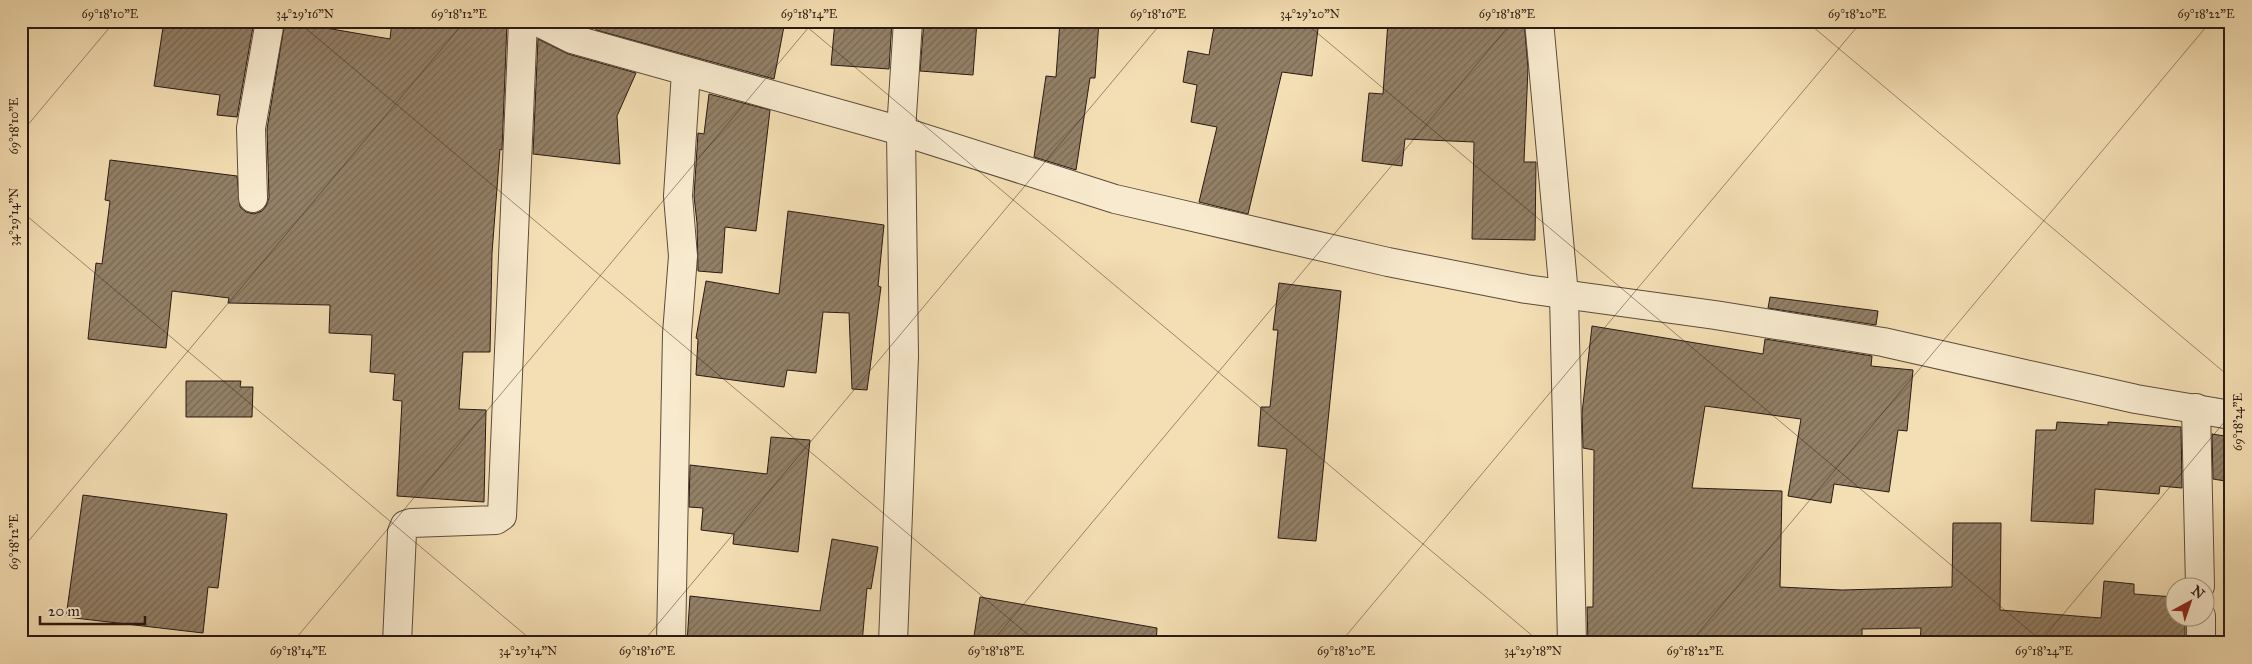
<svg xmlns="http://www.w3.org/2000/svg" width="2252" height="664" font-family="'IM FELL Great Primer',serif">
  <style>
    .building { fill: url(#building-hatch); stroke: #2a1a14 }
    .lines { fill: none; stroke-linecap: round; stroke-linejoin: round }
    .minor-casing { stroke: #5c4b3c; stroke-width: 30 }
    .tertiary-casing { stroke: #5c4b3c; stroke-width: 30 }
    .minor { stroke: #f8eace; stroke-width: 28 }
    .tertiary { stroke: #f8eace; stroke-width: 28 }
    .ticks { fill: none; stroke: #2a1a14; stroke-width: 1; stroke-opacity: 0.45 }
    .neatline { fill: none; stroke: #2a1a14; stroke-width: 2 }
    .ticks-label { font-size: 12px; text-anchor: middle; fill: #2a1a14 }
  </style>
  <defs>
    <pattern id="building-hatch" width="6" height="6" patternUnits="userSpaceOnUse" patternTransform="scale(1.25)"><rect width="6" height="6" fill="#938067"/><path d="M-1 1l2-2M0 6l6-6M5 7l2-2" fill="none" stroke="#786854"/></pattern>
  </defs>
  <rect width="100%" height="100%" fill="#f4deb3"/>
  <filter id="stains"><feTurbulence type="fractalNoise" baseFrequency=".004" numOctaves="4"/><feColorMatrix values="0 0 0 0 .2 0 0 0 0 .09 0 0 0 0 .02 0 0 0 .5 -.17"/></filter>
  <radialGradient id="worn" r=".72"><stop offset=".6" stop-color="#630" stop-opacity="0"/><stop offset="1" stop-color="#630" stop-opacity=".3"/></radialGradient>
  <g class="building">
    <polygon points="164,21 254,21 237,117 217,115 220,95 154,86"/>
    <polygon points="285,21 390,39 392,21 507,22 502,150 500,149 492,253 490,352 463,352 459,409 486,410 484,502 397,496 402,401 393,400 395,374 370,372 372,335 329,333 330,305 228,303 229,298 172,291 166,348 88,339 96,263 102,264 110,201 105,200 110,160 237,176 240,207 246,212 254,214 262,211 266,206 269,198 267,129"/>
    <polygon points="596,21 785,21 774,79 596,30"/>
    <polygon points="835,21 892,21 889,69 831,65"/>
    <polygon points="924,21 977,21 973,75 920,71"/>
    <polygon points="1060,21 1099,21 1095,78 1090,78 1076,170 1034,157 1046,76 1056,77"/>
    <polygon points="1215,21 1319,21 1312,76 1282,72 1248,214 1199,202 1217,127 1191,122 1197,85 1183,82 1188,51 1209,55"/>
    <polygon points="1388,21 1524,21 1528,68 1524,162 1536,162 1535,240 1472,239 1474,142 1405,139 1402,166 1362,161 1369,93 1383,94"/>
    <polygon points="538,39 568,54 636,73 617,116 620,164 533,154"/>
    <polygon points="709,94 770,110 756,231 725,227 722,273 698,271 697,223 694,196 698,133 704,134"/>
    <polygon points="788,211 884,225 878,286 881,287 867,390 852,389 849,313 823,312 816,373 787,370 784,387 696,375 698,339 696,338 706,281 779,294"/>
    <polygon points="1279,283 1341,291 1316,541 1278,538 1287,449 1258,446 1261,407 1270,407 1278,330 1273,330"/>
    <polygon points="1770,297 1878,311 1876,325 1768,308"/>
    <polygon points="1592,326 1763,354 1765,339 1872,356 1871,366 1913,370 1907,431 1898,430 1889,492 1834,484 1831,503 1788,496 1801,419 1705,406 1692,488 1782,491 1780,587 1842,590 1952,587 1953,523 2001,523 2000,610 2101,618 2104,581 2134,584 2134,594 2174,597 2174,616 2185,616 2185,643 1920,643 1921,628 1862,629 1862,643 1588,643 1587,607 1593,607 1594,450 1583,448 1582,413"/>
    <polygon points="186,381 241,381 240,387 253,387 252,417 186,417"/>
    <polygon points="2057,422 2108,425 2108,422 2181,427 2182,488 2160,486 2159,494 2095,489 2093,524 2031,521 2036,430 2056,430"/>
    <polygon points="2212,434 2231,437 2231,482 2213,479"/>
    <polygon points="771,437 810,440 798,552 733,544 734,534 701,530 703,508 689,507 690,465 767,474"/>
    <polygon points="83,495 227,514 218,588 208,587 203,633 66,617"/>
    <polygon points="832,539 878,547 871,589 867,588 862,643 687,643 690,596 820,611"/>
    <polygon points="980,597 1157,628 1156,643 973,643"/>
  </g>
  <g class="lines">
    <g class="minor-casing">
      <g id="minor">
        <polyline points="253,198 251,128 270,21"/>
        <polyline points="1564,295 1572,643"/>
        <polyline points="2196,408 2200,586"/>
        <polyline points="2201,616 2201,643"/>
        <polyline points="397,643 402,532 405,525 411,523 496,520 502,516 523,21"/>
        <polyline points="671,643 677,334 683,256 678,196 686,72"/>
        <polyline points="893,643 904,356 901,131 908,21"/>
      </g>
    </g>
    <g class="tertiary-casing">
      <g id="tertiary">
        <polyline points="536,21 572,39 901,131 1115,199 1388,262 1526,289 1715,315 1883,342 2136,399 2231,415"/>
        <polyline points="1539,21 1564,295"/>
      </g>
    </g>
    <use href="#minor" class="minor"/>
    <use href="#tertiary" class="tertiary"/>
  </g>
  <path class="ticks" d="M297 21 1038 643M800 21 1541 643M1303 21 2044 643M1806 21 2231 378M21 133 115 21M21 211 535 643M21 550 465 21M21 633 32 643M292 643 814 21M642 643 1163 21M991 643 1513 21M1340 643 1862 21M1690 643 2211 21M2039 643 2231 414"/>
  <rect width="2252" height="664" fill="none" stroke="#f4deb3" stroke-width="55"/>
  <g transform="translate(2190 602) rotate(40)"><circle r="24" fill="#f8eace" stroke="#a69784"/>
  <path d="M0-4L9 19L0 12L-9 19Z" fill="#8f2418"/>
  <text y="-8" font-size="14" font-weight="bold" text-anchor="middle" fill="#2a1a14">N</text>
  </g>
  <path d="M40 616v8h105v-8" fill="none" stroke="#2a1a14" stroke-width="2.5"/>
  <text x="48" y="616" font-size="15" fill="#2a1a14" stroke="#f8eace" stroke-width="4" paint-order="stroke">20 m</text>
  <rect x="28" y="28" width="2196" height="608" class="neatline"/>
  <g class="ticks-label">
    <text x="110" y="18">69°18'10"E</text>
    <text x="305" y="18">34°29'16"N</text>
    <text x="459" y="18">69°18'12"E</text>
    <text x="809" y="18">69°18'14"E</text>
    <text x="1158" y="18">69°18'16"E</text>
    <text x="1310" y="18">34°29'20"N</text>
    <text x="1507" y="18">69°18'18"E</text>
    <text x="1857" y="18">69°18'20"E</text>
    <text x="2206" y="18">69°18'22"E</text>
    <text transform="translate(14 126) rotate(-90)" y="4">69°18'10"E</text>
    <text transform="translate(14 217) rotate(-90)" y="4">34°29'14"N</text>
    <text transform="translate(2238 422) rotate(-90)" y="4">69°18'24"E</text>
    <text transform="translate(14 542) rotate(-90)" y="4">69°18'12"E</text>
    <text x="298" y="655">69°18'14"E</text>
    <text x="528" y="655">34°29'14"N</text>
    <text x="647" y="655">69°18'16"E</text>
    <text x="996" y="655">69°18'18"E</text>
    <text x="1346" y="655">69°18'20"E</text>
    <text x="1533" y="655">34°29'18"N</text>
    <text x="1695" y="655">69°18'22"E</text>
    <text x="2044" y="655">69°18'24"E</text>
  </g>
  <rect width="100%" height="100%" filter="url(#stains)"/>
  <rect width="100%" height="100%" fill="url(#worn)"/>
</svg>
